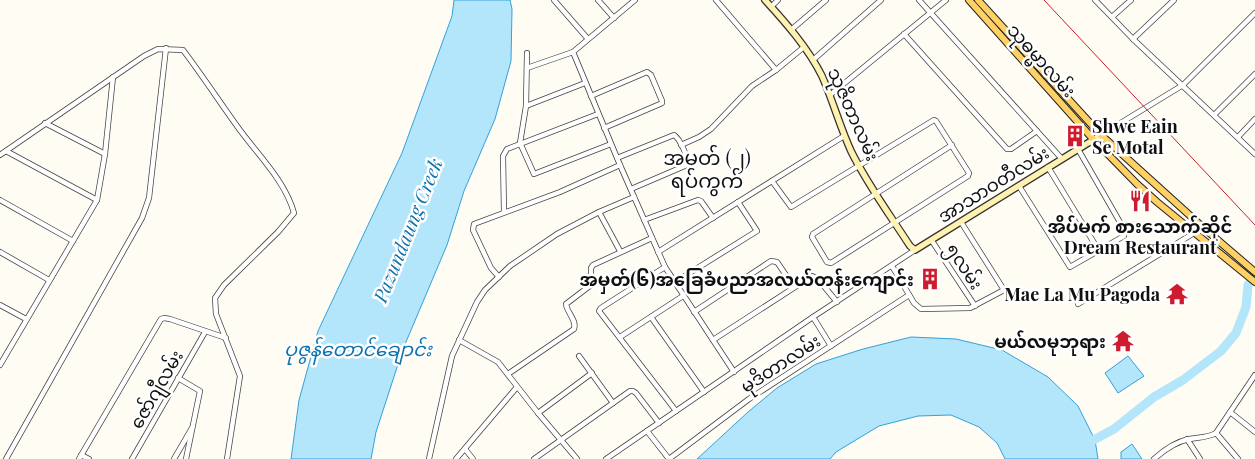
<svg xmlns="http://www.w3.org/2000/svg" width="1255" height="459" font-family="'Playfair Display','Noto Sans Myanmar',serif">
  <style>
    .water { fill: #b3e5fb; stroke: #34a1d9 }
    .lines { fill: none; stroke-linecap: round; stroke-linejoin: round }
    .river { stroke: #b3e5fb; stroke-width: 9 }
    .street-casing { stroke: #434343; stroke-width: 6 }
    .secondary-casing { stroke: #323232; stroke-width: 8 }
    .primary-casing { stroke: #212121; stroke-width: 8 }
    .street { stroke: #fff; stroke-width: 4.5 }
    .secondary { stroke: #fff1af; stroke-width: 5.5 }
    .primary { stroke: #ffd064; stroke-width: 6 }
    .rail { stroke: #ce1b2e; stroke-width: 1 }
    .labels { text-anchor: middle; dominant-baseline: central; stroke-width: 5; stroke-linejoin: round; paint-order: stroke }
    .street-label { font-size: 18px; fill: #101010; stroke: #fff }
    .poi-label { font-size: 18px; font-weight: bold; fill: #101010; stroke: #fff; text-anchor: end }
    .water-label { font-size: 19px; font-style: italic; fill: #0d72ae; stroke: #fff }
    .quarter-label { font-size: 20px; fill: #101010; stroke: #fff }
  </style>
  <rect width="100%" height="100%" fill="#fffcf4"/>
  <g class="water">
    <polygon points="454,0 510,0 512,9 511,61 495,119 464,191 447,245 403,349 376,432 371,459 291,459 299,400 318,331 402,153 452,16"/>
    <polygon points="911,337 956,339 1002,350 1048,377 1078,406 1095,440 1098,459 1005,459 997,443 979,427 951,415 918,416 879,426 836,452 830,459 697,459 748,412 777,388 816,364 863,349"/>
    <polygon points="1128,356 1144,376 1118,393 1105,373"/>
    <polygon points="1132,444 1142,459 1121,459 1121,452"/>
  </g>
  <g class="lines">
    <polyline class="river" points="1086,444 1114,429 1154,397 1183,380 1221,351 1236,333 1246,307 1248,285 1255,275"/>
    <g class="street-casing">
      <g id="street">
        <polyline points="554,0 588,39"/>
        <polyline points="598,0 614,18"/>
        <polyline points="635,0 573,52 620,165 665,267 734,372"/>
        <polyline points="716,0 776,70"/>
        <polyline points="919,0 1062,159"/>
        <polyline points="1095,0 1133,39 1255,154"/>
        <polyline points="771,7 778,0"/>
        <polyline points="1112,17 1131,0"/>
        <polyline points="791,30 826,0"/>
        <polyline points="904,34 1007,149 1011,149 1037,131"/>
        <polyline points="1133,39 1174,0"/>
        <polyline points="813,60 881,0"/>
        <polyline points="527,68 573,52"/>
        <polyline points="830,95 946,0"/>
        <polyline points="591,96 647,72 651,75 662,101 662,103 660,104 604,128"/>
        <polyline points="526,106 585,83"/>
        <polyline points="1214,115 1255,74"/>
        <polyline points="45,123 105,154"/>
        <polyline points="1101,135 1183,85 1255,13"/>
        <polyline points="1238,137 1255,119"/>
        <polyline points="520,143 534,174 611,144"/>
        <polyline points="520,143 526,106 527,53"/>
        <polyline points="681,145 699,137 711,129 752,86 776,70 804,47"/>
        <polyline points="6,151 97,200"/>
        <path d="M0 155 144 56 158 49 183 50C202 75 219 101 237 126 256 153 285 180 294 213L278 232 224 285 215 298 216 314 240 376 227 459"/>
        <path d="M617 158 674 135C680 139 689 158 687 165L631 189"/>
        <polyline points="1048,167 1099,251"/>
        <polyline points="772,181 791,207 934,120 936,121 969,173 968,176 831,263 827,262 812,237 813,234 952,145"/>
        <polyline points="1019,186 1070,267 1124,236 1125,231 1078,149"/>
        <polyline points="0,200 73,241"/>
        <polyline points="504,212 503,156 507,149 598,114"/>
        <polyline points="599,212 620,251"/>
        <polyline points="644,220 698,200 701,201 713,218"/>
        <polyline points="932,241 975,306"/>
        <polyline points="0,252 49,280"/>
        <polyline points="658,252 844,136"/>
        <polyline points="892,266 914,303 921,309 970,308 1004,290 961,222"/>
        <polyline points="665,267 601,308 599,311 676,411"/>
        <polyline points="499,277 491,268 473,230 474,224 560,192 620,165"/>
        <polyline points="675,282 757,231 738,202"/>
        <polyline points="1078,304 1194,233"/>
        <polyline points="0,305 26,319"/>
        <polyline points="694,312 771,261 777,262 794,287"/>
        <polyline points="651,317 704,392"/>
        <polyline points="813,317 831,346"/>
        <polyline points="620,337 683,296"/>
        <polyline points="459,340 498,362 538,413 577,459"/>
        <polyline points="713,340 812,276 818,279 837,302"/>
        <polyline points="579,356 613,403"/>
        <polyline points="0,365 97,200 105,154 113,77"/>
        <path d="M508 374 574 329C577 320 567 313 566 304L591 285V268L593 265 652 238"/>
        <polyline points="178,378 200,391 186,459"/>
        <polyline points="1230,412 1255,432"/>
        <polyline points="538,413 592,373"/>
        <polyline points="647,431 669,459"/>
        <polyline points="1216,433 1238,459"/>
        <polyline points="1187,439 1200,459"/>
        <polyline points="465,449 473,459"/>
        <polyline points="81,455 89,459"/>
        <polyline points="6,459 142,218 149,198 166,48"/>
        <polyline points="79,459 161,319 164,318 170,319 226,338"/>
        <polyline points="132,459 205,332"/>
        <polyline points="174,459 192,428"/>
        <polyline points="429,459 452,356 477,302 485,290 510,266 557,234 599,212 634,197"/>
        <polyline points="456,459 517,387"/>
        <polyline points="534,459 630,391 633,391 636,393 659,423"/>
        <polyline points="606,459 813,317 915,250"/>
        <polyline points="669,459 749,399 909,295"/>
        <path d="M1154 459C1164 450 1175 442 1189 439 1199 437 1207 438 1216 433L1255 375"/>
      </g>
    </g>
    <g class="secondary-casing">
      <path id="secondary" d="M765 0C786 23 808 48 822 76 833 101 840 127 851 151 867 184 890 215 910 246L915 250 1101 135"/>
    </g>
    <g class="primary-casing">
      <g id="primary">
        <polyline points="969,0 1093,139 1137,184 1157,202 1255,282"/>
        <polyline points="978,0 1101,135 1206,230 1255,272"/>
      </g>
    </g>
    <use href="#street" class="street"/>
    <use href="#secondary" class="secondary"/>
    <use href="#primary" class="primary"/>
    <polyline class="rail" points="1044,0 1255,225"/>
  </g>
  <defs>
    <g id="building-bare" transform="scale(1.725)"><path d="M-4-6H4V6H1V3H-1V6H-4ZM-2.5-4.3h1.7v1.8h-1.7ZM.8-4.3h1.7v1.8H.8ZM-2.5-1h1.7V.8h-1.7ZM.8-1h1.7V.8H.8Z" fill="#ce1b2e" stroke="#fff" stroke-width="2.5" paint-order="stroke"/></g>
    <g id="restaurant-bare" transform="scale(1.725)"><path d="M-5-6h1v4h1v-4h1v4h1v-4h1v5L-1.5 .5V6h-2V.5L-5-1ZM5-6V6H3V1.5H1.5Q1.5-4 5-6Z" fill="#ce1b2e" stroke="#fff" stroke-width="2.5" paint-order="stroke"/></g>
    <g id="temple-bare" transform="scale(1.725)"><path d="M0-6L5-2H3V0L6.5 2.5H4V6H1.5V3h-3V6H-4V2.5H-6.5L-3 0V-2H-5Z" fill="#ce1b2e" stroke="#fff" stroke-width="2.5" paint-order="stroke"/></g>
  </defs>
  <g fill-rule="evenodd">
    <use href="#building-bare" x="1075" y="136"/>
    <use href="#restaurant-bare" x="1140" y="201"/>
    <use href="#building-bare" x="930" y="279"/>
    <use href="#temple-bare" x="1177" y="294"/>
    <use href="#temple-bare" x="1123" y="341"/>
  </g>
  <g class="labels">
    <g class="street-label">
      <text transform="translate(1042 60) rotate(48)">သုဓမ္မာလမ်း</text>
      <text transform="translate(854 114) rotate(66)">သုဇိတာလမ်း</text>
      <text transform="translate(993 184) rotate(-32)">အာသာဝတီလမ်း</text>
      <text transform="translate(965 266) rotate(57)">၅လမ်း</text>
      <text transform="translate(780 363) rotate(-33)">မုဒိတာလမ်း</text>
      <text transform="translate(156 389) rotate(-60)">ဇော်ဂျီလမ်း</text>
    </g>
    <g class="poi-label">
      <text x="1092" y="126" text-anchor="start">Shwe Eain<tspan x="1092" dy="21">Se Motal</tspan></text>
      <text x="1140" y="226" text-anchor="middle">အိပ်မက် စားသောက်ဆိုင်<tspan x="1140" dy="21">Dream Restaurant</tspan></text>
      <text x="914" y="279">အမှတ်(၆)အခြေခံပညာအလယ်တန်းကျောင်း</text>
      <text x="1160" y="294">Mae La Mu Pagoda</text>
      <text x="1106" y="341">မယ်လမုဘုရား</text>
    </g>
    <g class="water-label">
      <text transform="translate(407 230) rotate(-68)">Pazundaung Creek</text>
      <text x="358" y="348">ပုဇွန်တောင်ချောင်း</text>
    </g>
    <g class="quarter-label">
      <text x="707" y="156">အမှတ် (၂)<tspan x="707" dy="23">ရပ်ကွက်</tspan></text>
    </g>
  </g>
</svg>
